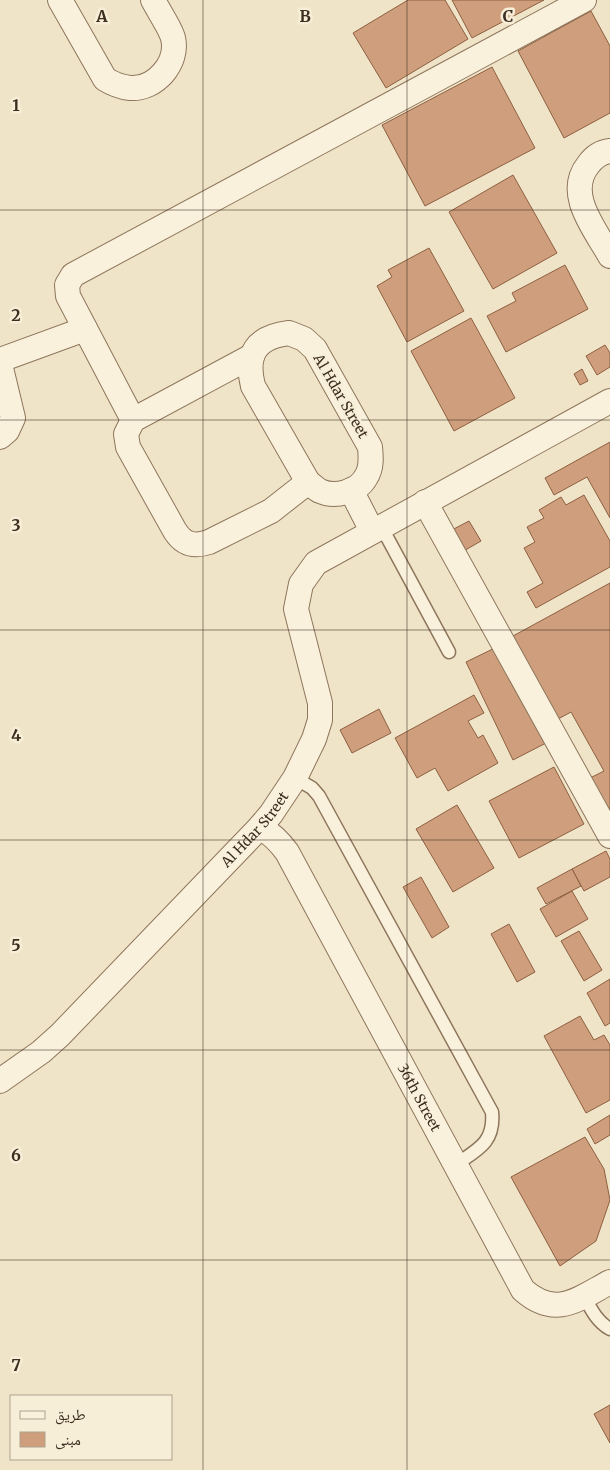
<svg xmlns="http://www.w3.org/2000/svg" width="610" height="1470" font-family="Merriweather,'Noto Naskh Arabic',serif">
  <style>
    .building { fill: #cf9f7d; stroke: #8d5f41 }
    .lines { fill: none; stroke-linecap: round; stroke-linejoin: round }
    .lane-casing { stroke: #8d765c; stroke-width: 15 }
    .street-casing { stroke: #8d765c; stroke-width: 26 }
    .lane { stroke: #faf1dc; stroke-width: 12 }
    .street { stroke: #faf1dc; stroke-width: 24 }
    .grid { fill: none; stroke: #3d2e20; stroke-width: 1; stroke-opacity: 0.55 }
    .labels { text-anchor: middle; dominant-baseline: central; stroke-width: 5; stroke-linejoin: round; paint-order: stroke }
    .street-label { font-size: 14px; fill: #3d2e20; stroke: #f7eed8 }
    .grid-label { font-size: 16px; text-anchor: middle; font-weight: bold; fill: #3d2e20; stroke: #f7eed8; stroke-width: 5; stroke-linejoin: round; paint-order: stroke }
  </style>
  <rect width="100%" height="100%" fill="#f0e4c8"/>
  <g class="building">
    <polygon points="408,0 445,0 468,39 386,88 353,33"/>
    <polygon points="452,0 544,0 472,38"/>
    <polygon points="591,11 610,46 610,113 564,138 518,51"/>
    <polygon points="492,67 535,148 425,206 382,125"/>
    <polygon points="513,175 557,253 493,289 449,212"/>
    <polygon points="429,248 464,311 407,342 377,286 392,277 388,270"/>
    <polygon points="565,265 588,309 506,352 487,316 516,301 512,293"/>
    <polygon points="471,318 515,398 454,431 411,351"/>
    <polygon points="605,345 610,353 610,367 597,375 586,356"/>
    <polygon points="582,369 588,381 580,385 574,374"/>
    <polygon points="610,442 610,518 587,477 554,495 545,478"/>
    <polygon points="584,495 610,541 610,567 536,608 527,592 543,583 524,548 535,542 527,527 544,518 539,510 561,497 566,505"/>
    <polygon points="469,521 481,541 462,552 450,531"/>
    <polygon points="610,583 610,827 588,779 604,771 571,712 558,719 513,636"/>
    <polygon points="501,645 548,742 513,760 466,662"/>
    <polygon points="474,695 484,713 468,721 478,738 483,735 498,763 448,791 435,768 417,778 395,738"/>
    <polygon points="379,709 391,733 352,753 340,730"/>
    <polygon points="554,767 584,824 519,858 489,801"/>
    <polygon points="457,805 494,868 453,892 416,829"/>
    <polygon points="606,851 610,859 610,877 584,891 572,869"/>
    <polygon points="572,869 581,886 546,904 537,888"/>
    <polygon points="421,877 449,927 432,938 403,887"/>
    <polygon points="572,891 588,919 556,937 540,909"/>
    <polygon points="509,924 535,972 517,982 491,934"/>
    <polygon points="579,931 602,970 584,981 561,941"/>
    <polygon points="610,979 610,1023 605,1026 587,993"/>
    <polygon points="580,1016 594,1040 604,1035 610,1045 610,1100 586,1113 544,1036"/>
    <polygon points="610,1115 610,1135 595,1144 587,1129"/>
    <polygon points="585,1137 604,1169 610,1200 596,1241 560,1266 511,1177"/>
    <polygon points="610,1405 610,1443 594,1414"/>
  </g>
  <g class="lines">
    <g class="lane-casing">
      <g id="lane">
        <polyline points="381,526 449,652"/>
        <path d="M295 778 312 788 319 796 492 1112C495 1143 477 1150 455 1165"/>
        <path d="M584 1296C591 1309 597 1322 610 1329"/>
      </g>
    </g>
    <g class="street-casing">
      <g id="street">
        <path d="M60 0 105 79C113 84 121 87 130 88 155 90 179 63 173 38 171 29 158 10 153 0"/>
        <path d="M610 151C601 152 593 158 588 165 565 194 595 229 610 256"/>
        <path d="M289 333 304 339 315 349 370 447C371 457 372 468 366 477 358 492 335 498 320 491 316 489 312 485 308 482L253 386C245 354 256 337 289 333Z"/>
        <path d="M252 356 133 420 126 434 128 447 175 531C184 545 194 547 209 542L271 511 308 482"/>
        <polyline points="0,360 85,329"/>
        <polyline points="0,364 13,418 7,431 0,437"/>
        <polyline points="133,420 68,296 67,285 73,275 584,0"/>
        <polyline points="351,490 372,531"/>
        <polyline points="425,502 610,836"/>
        <path id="s1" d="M260 827C272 834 279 841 287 852L523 1290C556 1319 578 1299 610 1282"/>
        <path id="s2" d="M0 1081 41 1052 60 1035 260 827 271 814 295 778 314 739 320 720V703L296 609 301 584 316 563 610 401"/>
      </g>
    </g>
    <use href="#lane" class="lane"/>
    <use href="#street" class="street"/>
  </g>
  <path class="grid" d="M203 0V1470M407 0V1470M0 210H610M0 420H610M0 630H610M0 840H610M0 1050H610M0 1260H610"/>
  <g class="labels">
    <g class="street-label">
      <text transform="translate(341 396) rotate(60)">Al Hdar Street</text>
      <text stroke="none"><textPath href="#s2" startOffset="359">Al Hdar Street</textPath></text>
      <text stroke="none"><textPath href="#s1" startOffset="316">36th Street</textPath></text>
    </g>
  </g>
  <g class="grid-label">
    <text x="102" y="22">A</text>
    <text x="305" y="22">B</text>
    <text x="508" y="22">C</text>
    <text x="16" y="111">1</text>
    <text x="16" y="321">2</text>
    <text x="16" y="531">3</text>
    <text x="16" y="741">4</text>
    <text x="16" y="951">5</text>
    <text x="16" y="1161">6</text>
    <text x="16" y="1371">7</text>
  </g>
  <rect x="10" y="1395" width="162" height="65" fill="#f7eed8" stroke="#ada18e"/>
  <rect x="20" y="1411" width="25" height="8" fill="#faf1dc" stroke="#ada18e"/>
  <text x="55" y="1420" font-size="15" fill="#3d2e20">طريق</text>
  <rect x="20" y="1432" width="25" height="15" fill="#cf9f7d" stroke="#ada18e"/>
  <text x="55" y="1445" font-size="15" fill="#3d2e20">مبنى</text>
</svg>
